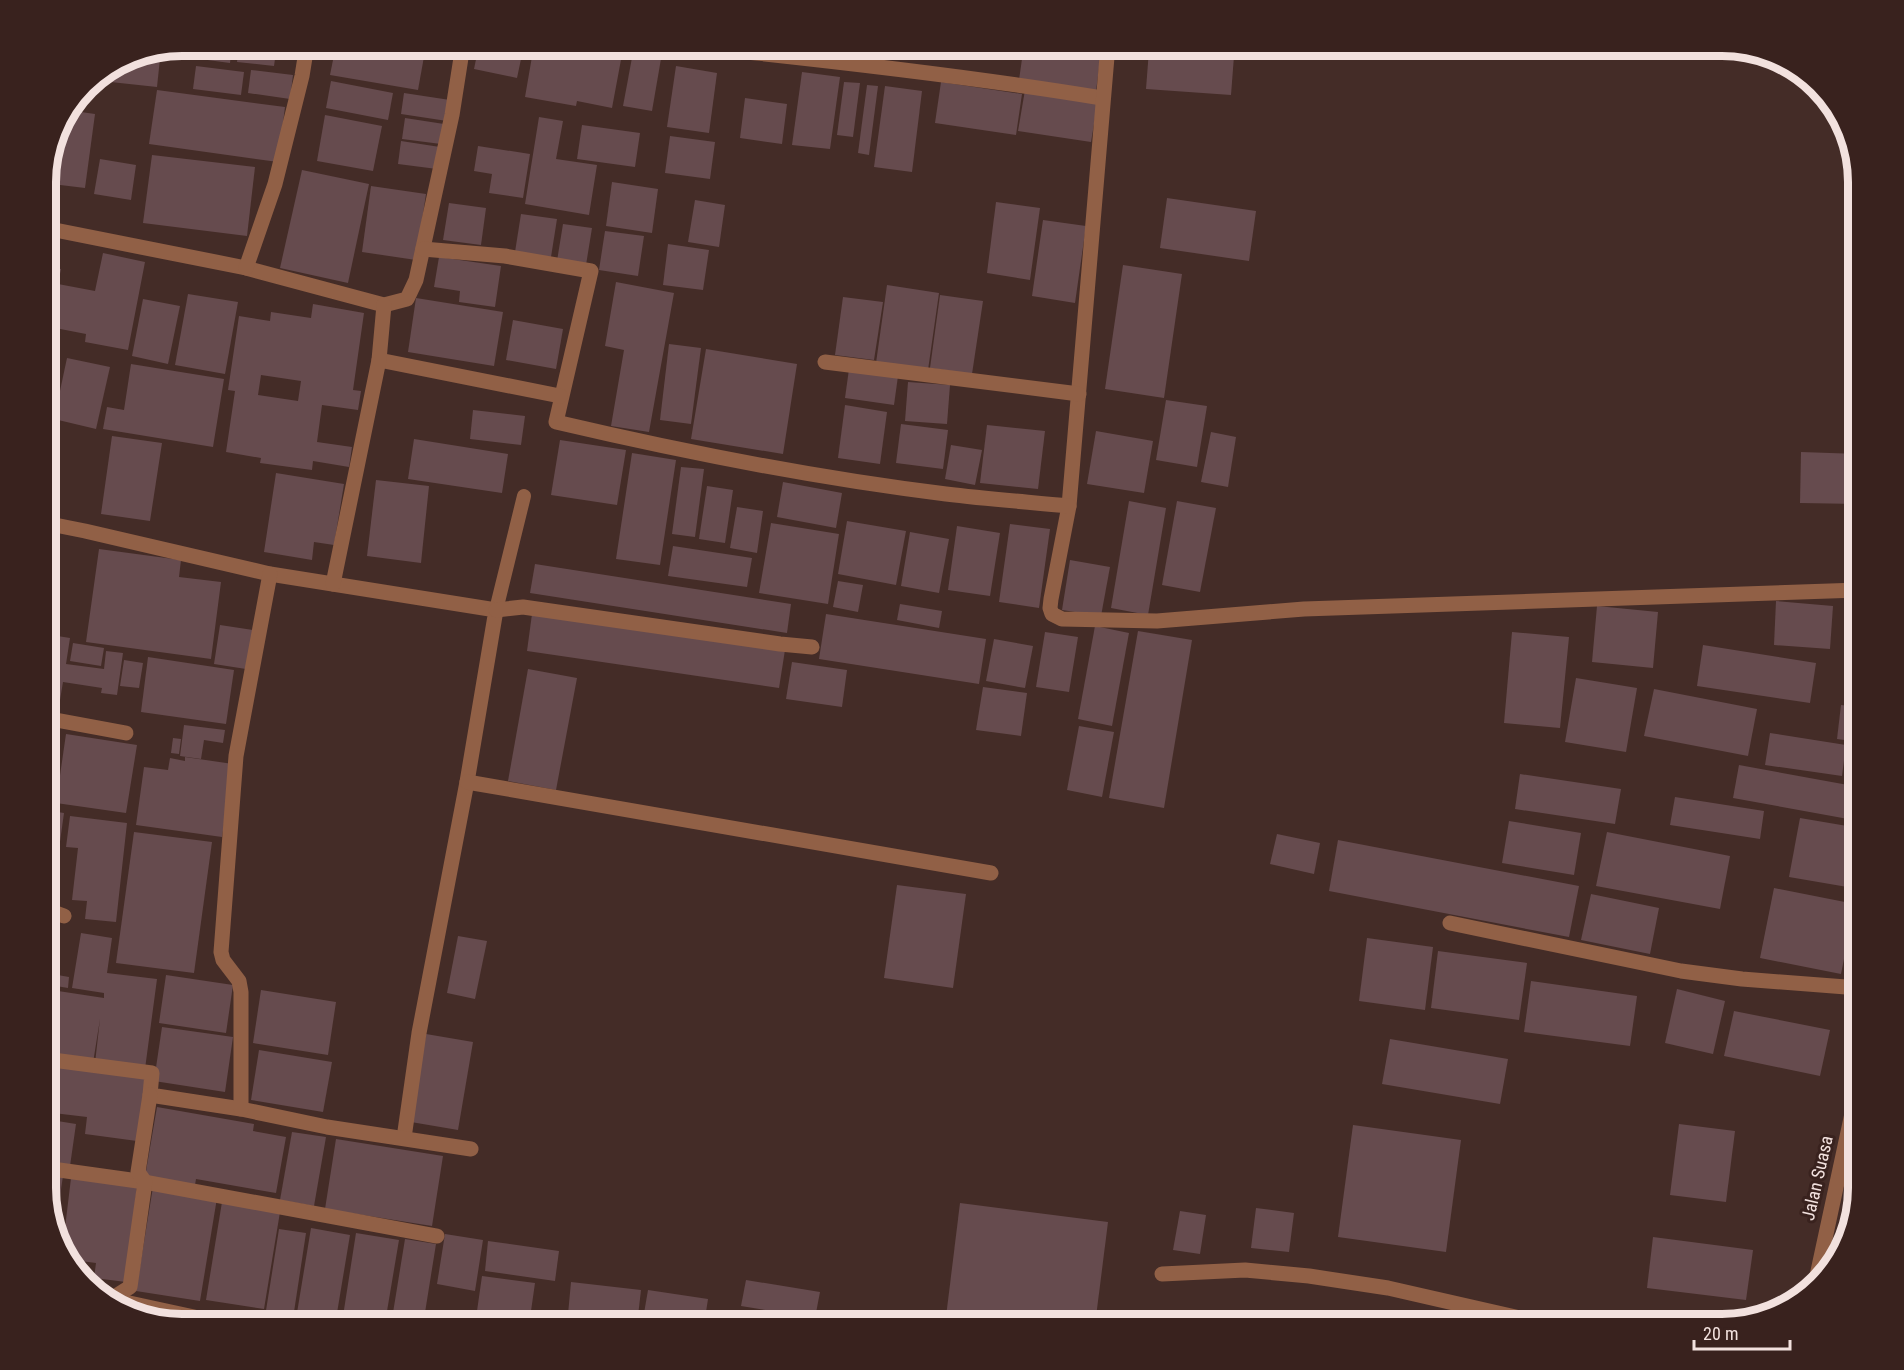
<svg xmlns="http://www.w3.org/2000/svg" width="1904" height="1370" font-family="'Roboto Condensed',sans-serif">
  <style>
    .building { fill: #664b4e; fill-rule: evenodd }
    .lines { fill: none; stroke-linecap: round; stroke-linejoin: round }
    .lane { stroke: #916046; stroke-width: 14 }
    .street { stroke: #916046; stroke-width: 15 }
    .labels { text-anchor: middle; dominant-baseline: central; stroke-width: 6; stroke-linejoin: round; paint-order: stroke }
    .street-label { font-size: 18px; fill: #f2e1de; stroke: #39221e }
    .rim { fill: none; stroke: #f2e1de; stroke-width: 8 }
  </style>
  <rect width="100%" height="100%" fill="#442c27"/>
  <g class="building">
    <polygon points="202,45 232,45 230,63 200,59"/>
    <polygon points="239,45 277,45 274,66 237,62"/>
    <polygon points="336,45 394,45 425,51 418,90 330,75"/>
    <polygon points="479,45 524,45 517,78 474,69"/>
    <polygon points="534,45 603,45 623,49 612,108 577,101 576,106 525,97"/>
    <polygon points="835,45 905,45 903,57 835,47"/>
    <polygon points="946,45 983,45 981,54 945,48"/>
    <polygon points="985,45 1019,45 1017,57 984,52"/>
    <polygon points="1024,45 1102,45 1096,91 1019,80"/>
    <polygon points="1214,45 1237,45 1237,48 1214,47"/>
    <polygon points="634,47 662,53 652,111 623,106"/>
    <polygon points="161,49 157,87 92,80 130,55"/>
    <polygon points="1149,50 1234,56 1231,95 1146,89"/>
    <polygon points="196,66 244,72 241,95 193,89"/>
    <polygon points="676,66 717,73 709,133 667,127"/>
    <polygon points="251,70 293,75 290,99 248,93"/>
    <polygon points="802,72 840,77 830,149 792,145"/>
    <polygon points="331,81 393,93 388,120 326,108"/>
    <polygon points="844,82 860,83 853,137 837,135"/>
    <polygon points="941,82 1022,94 1016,135 935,123"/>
    <polygon points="867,85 878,86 869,155 858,153"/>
    <polygon points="885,86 922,91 912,172 874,167"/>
    <polygon points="157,90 285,107 278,162 149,144"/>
    <polygon points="1025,90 1098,100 1091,142 1018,131"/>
    <polygon points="81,93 79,105 72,104"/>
    <polygon points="404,93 450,100 447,121 401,114"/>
    <polygon points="745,98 787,104 782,144 740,138"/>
    <polygon points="67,110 95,114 85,188 52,184 62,118"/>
    <polygon points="325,115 382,126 373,171 317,161"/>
    <polygon points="539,117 563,121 556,159 597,165 589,215 525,204"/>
    <polygon points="405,118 444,124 441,144 402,139"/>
    <polygon points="582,125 640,133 635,167 577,159"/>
    <polygon points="670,136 715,142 710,179 665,173"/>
    <polygon points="401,141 440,147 437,169 398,164"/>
    <polygon points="478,146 530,154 523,198 489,193 492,174 474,171"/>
    <polygon points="152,155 255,167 247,236 143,223"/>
    <polygon points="100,159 136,165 131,200 94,194"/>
    <polygon points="302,170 369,184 348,283 280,268"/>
    <polygon points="612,182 658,189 652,233 606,226"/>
    <polygon points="371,186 426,194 416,260 362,252"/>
    <polygon points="1167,198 1256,211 1249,261 1160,248"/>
    <polygon points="695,200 725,205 719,247 688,242"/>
    <polygon points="996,202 1040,208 1030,280 987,273"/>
    <polygon points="449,203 486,208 481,245 443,240"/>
    <polygon points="521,214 557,219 551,257 515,252"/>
    <polygon points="1043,220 1086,226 1075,303 1032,296"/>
    <polygon points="563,224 592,228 586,265 557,261"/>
    <polygon points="605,231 644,236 638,276 599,270"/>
    <polygon points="668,244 709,250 703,290 663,285"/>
    <polygon points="103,253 145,262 128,350 85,342 86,334 45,326 45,267 61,269 58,284 95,291"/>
    <polygon points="439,257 501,266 495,307 459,302 460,291 434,287"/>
    <polygon points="1123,265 1182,274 1164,398 1105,389"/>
    <polygon points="616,282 674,293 649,432 611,426 624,350 605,346"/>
    <polygon points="887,285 939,293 928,370 876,363"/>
    <polygon points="188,294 238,302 225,374 175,365"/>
    <polygon points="940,295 983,301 972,374 930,368"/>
    <polygon points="843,297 883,302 874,360 835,355"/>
    <polygon points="416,298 503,312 494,366 408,352"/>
    <polygon points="143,299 180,306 168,364 132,356"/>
    <path d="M313 304 364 313 353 390 361 391 358 410 322 405 317 442 352 447 349 467 313 461 312 470 260 463 261 458 226 452 235 391 228 390 239 316 270 321 271 312 311 318ZM261 375 301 381 298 401 258 395Z"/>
    <polygon points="513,320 563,329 556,369 506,360"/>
    <polygon points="45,344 59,346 46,415 45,415"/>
    <polygon points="669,344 701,348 691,424 660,420"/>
    <polygon points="706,349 797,364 783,454 691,439"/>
    <polygon points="67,358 110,367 96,429 54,419"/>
    <polygon points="131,364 224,379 213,447 103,429 107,407 124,410"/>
    <polygon points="849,369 898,376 894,405 845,398"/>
    <polygon points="908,382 950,385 947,424 905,421"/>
    <polygon points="1166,400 1207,406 1197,467 1156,460"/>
    <polygon points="845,405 887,412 880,464 838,458"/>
    <polygon points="473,410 525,416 521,445 470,439"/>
    <polygon points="901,424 948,430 943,469 896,463"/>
    <polygon points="987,425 1045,431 1038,489 980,483"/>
    <polygon points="1096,431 1153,441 1144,493 1087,484"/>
    <polygon points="1211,432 1236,437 1228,487 1201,482"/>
    <polygon points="112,436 162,443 150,521 101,514"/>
    <polygon points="414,439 508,454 502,493 408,479"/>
    <polygon points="560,440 626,450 617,505 551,495"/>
    <polygon points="951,445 982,450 975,485 945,479"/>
    <polygon points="1801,452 1859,454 1859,504 1800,503"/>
    <polygon points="632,453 676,460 660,565 616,559"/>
    <polygon points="681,467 704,469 695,537 672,534"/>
    <polygon points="276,473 344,484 334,545 314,542 312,560 264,552"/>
    <polygon points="376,480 429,486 421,563 367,556"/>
    <polygon points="783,482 842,493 836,528 777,517"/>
    <polygon points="707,486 733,490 725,543 699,539"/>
    <polygon points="1129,501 1166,508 1148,615 1111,608"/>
    <polygon points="1177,501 1216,508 1200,592 1162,585"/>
    <polygon points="737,507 763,511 757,553 730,548"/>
    <polygon points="847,521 906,531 896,585 838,574"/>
    <polygon points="771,523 839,534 828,604 759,593"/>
    <polygon points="1010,524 1050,529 1039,608 999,602"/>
    <polygon points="957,526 1000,533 990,596 948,590"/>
    <polygon points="910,532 949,539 939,593 901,586"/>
    <polygon points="673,546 752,558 747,587 668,576"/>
    <polygon points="99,549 181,560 179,577 221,582 211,659 86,642"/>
    <polygon points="45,553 54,554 47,600 45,600"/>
    <polygon points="1070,560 1110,567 1101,616 1062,610"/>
    <polygon points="535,564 791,604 787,633 530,593"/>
    <polygon points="838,581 863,585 858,612 833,607"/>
    <polygon points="1776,601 1833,606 1830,649 1774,645"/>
    <polygon points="900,604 942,611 939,628 897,620"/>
    <polygon points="1597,606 1658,612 1653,668 1592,662"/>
    <polygon points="532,614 785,650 779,688 527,651"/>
    <polygon points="826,614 986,639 979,684 819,659"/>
    <polygon points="220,625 253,630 246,669 214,664"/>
    <polygon points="1095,626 1129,633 1112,726 1078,719"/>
    <polygon points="1138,631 1192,640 1164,808 1109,798"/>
    <polygon points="1045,632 1078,637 1069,692 1036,687"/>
    <polygon points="1512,632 1569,637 1560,728 1504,723"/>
    <polygon points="45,634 70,638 66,664 104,669 106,651 123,653 117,695 101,693 102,688 63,682 60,700 45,698"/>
    <polygon points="994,639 1033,646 1025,688 986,681"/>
    <polygon points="73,643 104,648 101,666 70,661"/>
    <polygon points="1703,645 1816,663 1810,703 1697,686"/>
    <polygon points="148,657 234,670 226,724 141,712"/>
    <polygon points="124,660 143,663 139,688 120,686"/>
    <polygon points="792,662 847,670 842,707 786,699"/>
    <polygon points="528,669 577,678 556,790 508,781"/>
    <polygon points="1576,678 1637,688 1626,752 1565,742"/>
    <polygon points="983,687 1027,693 1021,736 976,730"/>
    <polygon points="1654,689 1757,709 1748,756 1644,736"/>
    <polygon points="1841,705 1859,707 1859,742 1837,739"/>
    <polygon points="184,725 225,730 223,743 204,740 201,759 180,756"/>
    <polygon points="1079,726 1114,732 1102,797 1067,790"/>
    <polygon points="1770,733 1846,745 1842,776 1765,765"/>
    <polygon points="66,734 137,745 126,813 56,803"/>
    <polygon points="45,735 56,736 47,804 45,804"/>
    <polygon points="173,738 181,739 179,754 171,753"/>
    <polygon points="185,757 233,764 222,837 136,825 144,767 168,770 170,758 185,761"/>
    <polygon points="1739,765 1859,787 1859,821 1733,798"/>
    <polygon points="1520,774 1621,789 1615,824 1515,809"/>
    <polygon points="1675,797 1764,811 1760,839 1670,825"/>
    <polygon points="45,810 64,813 52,899 45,898"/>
    <polygon points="70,816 127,823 116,922 85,919 87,901 72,900 78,848 66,847"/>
    <polygon points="1800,818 1859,828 1859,889 1789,877"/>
    <polygon points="1509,821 1581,833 1574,875 1502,863"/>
    <polygon points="134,832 212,842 194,973 116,963"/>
    <polygon points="1607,832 1730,856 1720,909 1596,886"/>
    <polygon points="1277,834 1320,843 1314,874 1270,864"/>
    <polygon points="1338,840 1579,886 1569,937 1329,891"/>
    <polygon points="897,885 966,894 953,988 884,978"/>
    <polygon points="1774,888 1855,904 1841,974 1760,958"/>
    <polygon points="1591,894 1659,908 1650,954 1581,940"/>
    <polygon points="81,933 112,938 107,973 157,979 145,1069 95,1063 100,1019 93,1063 45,1056 45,989 104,998 104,993 72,988"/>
    <polygon points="458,936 487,941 475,999 447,993"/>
    <polygon points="1367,938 1433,947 1425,1010 1359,1001"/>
    <polygon points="1438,951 1527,963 1519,1020 1431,1008"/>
    <polygon points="52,974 69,977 68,988 50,985"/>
    <polygon points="166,975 233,985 226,1033 159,1023"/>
    <polygon points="1531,981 1637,996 1630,1046 1524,1032"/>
    <polygon points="1677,989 1725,1001 1713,1054 1665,1043"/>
    <polygon points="261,990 336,1002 328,1055 253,1043"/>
    <polygon points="1734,1011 1830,1030 1820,1076 1724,1056"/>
    <polygon points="162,1027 233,1037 225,1092 154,1081"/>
    <polygon points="426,1034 473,1042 458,1130 411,1122"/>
    <polygon points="1390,1039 1508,1059 1500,1104 1382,1084"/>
    <polygon points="259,1050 332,1062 323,1112 251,1100"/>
    <polygon points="45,1064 146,1076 137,1141 85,1134 87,1117 45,1112"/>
    <polygon points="157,1107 254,1124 253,1131 286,1137 276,1193 196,1179 195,1185 145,1177"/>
    <polygon points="45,1119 76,1124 70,1166 45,1162"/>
    <polygon points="1679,1124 1735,1131 1726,1202 1670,1195"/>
    <polygon points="1353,1125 1461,1140 1446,1252 1338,1237"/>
    <polygon points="292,1132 326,1137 314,1206 280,1200"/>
    <polygon points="336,1139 443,1156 432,1226 325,1209"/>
    <polygon points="45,1174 63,1176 55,1229 45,1197"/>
    <polygon points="71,1178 137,1187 126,1282 94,1278 96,1263 65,1259 63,1256 62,1253"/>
    <polygon points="153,1187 217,1198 200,1301 136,1291"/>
    <polygon points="222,1202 280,1212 264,1309 206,1300"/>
    <polygon points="960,1203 1108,1222 1095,1325 945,1325"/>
    <polygon points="1256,1208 1294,1213 1289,1252 1251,1248"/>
    <polygon points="1180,1211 1206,1215 1200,1254 1173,1250"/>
    <polygon points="311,1228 350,1235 335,1325 295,1325"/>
    <polygon points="279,1229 306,1233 292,1325 264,1323"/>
    <polygon points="356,1233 399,1240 385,1323 343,1316"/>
    <polygon points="445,1234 483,1240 475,1291 437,1284"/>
    <polygon points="1653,1237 1753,1250 1746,1300 1647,1288"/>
    <polygon points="405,1239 436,1244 423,1325 391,1325"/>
    <polygon points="488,1241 559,1251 555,1281 485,1271"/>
    <polygon points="482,1276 535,1283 529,1325 475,1325"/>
    <polygon points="746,1280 820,1292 815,1318 741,1306"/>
    <polygon points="571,1282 641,1290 637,1325 567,1325"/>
    <polygon points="648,1290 708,1299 704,1325 642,1325"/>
    <polygon points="738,1311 808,1321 807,1325 736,1325"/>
    <polygon points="1371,1313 1420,1320 1419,1325 1370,1325"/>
  </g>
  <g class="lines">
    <polyline class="lane" points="496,610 524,496"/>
    <g class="street">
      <path d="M711 45 738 51C860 64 981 78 1102 98"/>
      <polyline points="1108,45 1069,506 1051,599 1050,608 1052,614 1062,619 1157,621 1304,609 1859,590"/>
      <polyline points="45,228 246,268 384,305 407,299 416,280 452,115 463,45"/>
      <path d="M423 249 505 256 591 271 556 422C684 452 815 478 946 494 987 499 1028 502 1069 506"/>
      <polyline points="246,268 275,184 302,76 307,45"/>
      <polyline points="379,360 560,396"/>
      <polyline points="825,362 1079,394"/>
      <polyline points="45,523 85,531 270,574 496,610 467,782 419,1033 404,1138"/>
      <polyline points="333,584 379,360 384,305"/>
      <polyline points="496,610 523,607 780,644 812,647"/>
      <polyline points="45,718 126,733"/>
      <polyline points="467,782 991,873"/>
      <polyline points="45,909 64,916"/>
      <polyline points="1450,923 1681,971 1742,979 1859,988"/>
      <polyline points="45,1059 152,1073 150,1095 241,1109 327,1127 471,1149"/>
      <polyline points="241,1109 241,992 239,981 223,960 221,952 236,756 270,574"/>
      <polyline points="45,1168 145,1182 437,1236"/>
      <polyline points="1162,1274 1245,1270 1309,1276 1388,1288 1550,1325"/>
      <polyline points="1815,1285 1859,1081"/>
      <polyline points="92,1289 111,1299 231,1325"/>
      <polyline points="110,1301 111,1299 130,1287 145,1182 138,1172 150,1095"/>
    </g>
  </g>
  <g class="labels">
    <g class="street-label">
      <text transform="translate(1817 1178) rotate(-77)">Jalan Suasa</text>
    </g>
  </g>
  <path d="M0 0H1904V1370H0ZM182 56H1722A126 126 0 0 1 1848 182V1188A126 126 0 0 1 1722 1314H182A126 126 0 0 1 56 1188V182A126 126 0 0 1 182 56Z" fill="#39221e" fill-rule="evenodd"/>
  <path class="rim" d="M182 56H1722A126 126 0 0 1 1848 182V1188A126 126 0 0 1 1722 1314H182A126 126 0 0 1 56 1188V182A126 126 0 0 1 182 56Z"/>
  <path d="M1694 1340v9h96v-9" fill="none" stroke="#f2e1de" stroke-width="3"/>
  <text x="1703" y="1340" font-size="18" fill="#f2e1de" stroke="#39221e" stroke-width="4.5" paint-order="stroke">20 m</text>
</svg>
